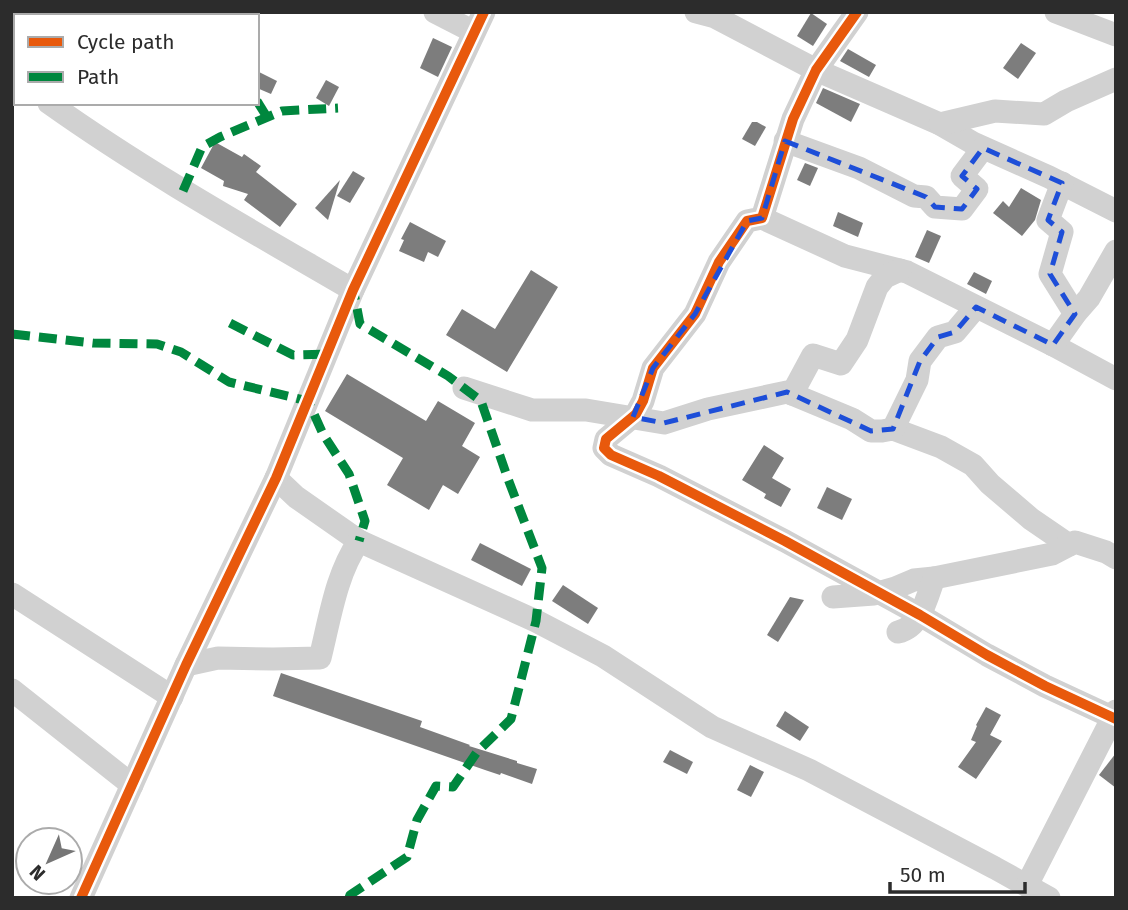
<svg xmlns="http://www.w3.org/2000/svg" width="1128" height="910" font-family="'Fira Sans',sans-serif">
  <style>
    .building { fill: #7d7d7d }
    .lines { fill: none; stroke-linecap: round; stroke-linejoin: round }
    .minor { stroke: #d1d1d1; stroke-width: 23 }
    .quiet { stroke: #00873e; stroke-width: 9; stroke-dasharray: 18 9; stroke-linecap: butt }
    .cycleway-casing { stroke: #fff; stroke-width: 15 }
    .cycleway { stroke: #e8590c; stroke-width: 10 }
    .marked { fill: none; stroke: #1d4ed8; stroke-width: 5; stroke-dasharray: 14 9; stroke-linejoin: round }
  </style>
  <rect width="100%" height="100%" fill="#fff"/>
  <g class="building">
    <polygon points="811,13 827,24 813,46 797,36"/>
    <polygon points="433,38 452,47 438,77 420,68"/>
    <polygon points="1021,43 1036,53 1018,79 1003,68"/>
    <polygon points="848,49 876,65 869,77 840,61"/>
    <polygon points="257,71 277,81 271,94 257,88"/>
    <polygon points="326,80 339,87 329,106 316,98"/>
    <polygon points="823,88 860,104 851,122 816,103"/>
    <polygon points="752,122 757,122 766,127 755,146 742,139"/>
    <polygon points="215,142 242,157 244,154 261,166 256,172 297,204 280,227 244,200 248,194 223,186 224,181 201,168"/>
    <polygon points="805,163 818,168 810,186 797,180"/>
    <polygon points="353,171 365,178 350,203 337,196"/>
    <polygon points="340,180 328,220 315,208"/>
    <polygon points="1021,188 1041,200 1035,220 1022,236 993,213 1003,201 1009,207"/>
    <polygon points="838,212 863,223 858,237 833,226"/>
    <polygon points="410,222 446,241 438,257 428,252 424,262 399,251 404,240 401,239"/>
    <polygon points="927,230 941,236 929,263 915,257"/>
    <polygon points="531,270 558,287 507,372 446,335 462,309 495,329"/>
    <polygon points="974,272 992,281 986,294 967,284"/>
    <polygon points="347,374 426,421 438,401 475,423 462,446 480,457 458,494 443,485 429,510 387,485 403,458 325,411"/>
    <polygon points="764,445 784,458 772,478 791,489 781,507 764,498 766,494 742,480"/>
    <polygon points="827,487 852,499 842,520 817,508"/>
    <polygon points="480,543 531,569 522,586 471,560"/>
    <polygon points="563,585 598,608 588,624 552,601"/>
    <polygon points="790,597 804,600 778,642 767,635"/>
    <polygon points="281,673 422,721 420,727 470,745 469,746 517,761 517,763 537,769 532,784 501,773 500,775 485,770 273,696"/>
    <polygon points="986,707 1001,715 990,735 1002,741 976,779 958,767 976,742 971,740 977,726 976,725"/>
    <polygon points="785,711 809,727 800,741 776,726"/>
    <polygon points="670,750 693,762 687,774 663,762"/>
    <polygon points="1116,753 1116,788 1099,775"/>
    <polygon points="750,765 764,772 751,797 737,790"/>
  </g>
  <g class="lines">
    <g class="minor">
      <polyline points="435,12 474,32"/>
      <polyline points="696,12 715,17 816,70 940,124 973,143 1049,177 1116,211"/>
      <polyline points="857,12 816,70 793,119 762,218 747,221 719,262 695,314 653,368 643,401 636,414 606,439 604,448 611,455 659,476 785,541 920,615 987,655 1045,686 1116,719"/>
      <polyline points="1056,12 1116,35"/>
      <polyline points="39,16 40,12"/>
      <polyline points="12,76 16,68"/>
      <path d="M49 103C146 172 250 230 353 290"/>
      <polyline points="940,124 995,111 1044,114 1066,101 1116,79"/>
      <polyline points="785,141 859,168 914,196 926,197 935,207 962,209 977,189 962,176 983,148"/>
      <polyline points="1062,183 1048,220 1062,232 1050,274 1075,314"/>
      <polyline points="762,218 845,256 907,272 1053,345 1116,379"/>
      <polyline points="1053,345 1075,314 1089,298 1116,251"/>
      <polyline points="464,388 532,410 586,410 664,423 708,409 787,392 852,419 871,431 882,431 893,429 941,447 973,465 990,484 1031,519 1069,545"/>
      <polyline points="792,394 813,355 841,364 857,340 877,287 885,277 900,270"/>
      <polyline points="893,429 917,380 920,361 938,337 955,332 976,307"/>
      <polyline points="276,478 296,497 359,541 536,621 603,656 712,727 809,770 995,868 1049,898"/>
      <polyline points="12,594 172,697"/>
      <polyline points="833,597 874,594 895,588 914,580 934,578"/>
      <path d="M898 632C921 627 927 597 934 578L1052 554 1075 542 1106 552 1116 558"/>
      <path d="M186 665 218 658 273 659 320 658C330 618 336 574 359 541"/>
      <polyline points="12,690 132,785"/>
      <polyline points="1027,885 1116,711"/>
      <polyline points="81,898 186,665 276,478 353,290 484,12"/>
    </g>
    <g class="quiet">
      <polyline points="246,16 249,12"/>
      <polyline points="257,101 267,117"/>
      <polyline points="183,191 202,147 220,137 282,111 338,108"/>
      <polyline points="230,323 293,355 327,354"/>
      <polyline points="12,334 93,343 157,344 181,352 229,382 308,401 323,434 349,474 365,521 359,541"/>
      <polyline points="349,898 350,895 407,857 417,820 436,786 453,787 477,752 511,719 536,621 542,568 508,479 481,401 448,376 360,324 354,293"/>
    </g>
    <g class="cycleway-casing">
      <g id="cycleway">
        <polyline points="857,12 816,70 793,119 762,218 747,221 719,262 695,314 653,368 643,401 636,414 606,439 604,448 611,455 659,476 785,541 920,615 987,655 1045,686 1116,719"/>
        <polyline points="81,898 186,665 276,478 353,290 484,12"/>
      </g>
    </g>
    <use href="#cycleway" class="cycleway"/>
  </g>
  <path class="marked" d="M785 141 926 197 935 207 962 209 977 189 962 176 983 148 1062 183 1048 220 1062 232 1050 274 1075 314 1053 345 976 307 955 332 938 337 920 361 893 429 871 431 787 392 664 423 633 417 653 368 695 314 747 221 762 218Z"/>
  <rect width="1128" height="910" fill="none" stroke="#2c2c2c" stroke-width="28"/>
  <rect x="14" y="14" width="245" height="91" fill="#ffffff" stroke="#ababab" stroke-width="2"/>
  <rect x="28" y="37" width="35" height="10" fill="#e8590c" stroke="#ababab" stroke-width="2"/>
  <text x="77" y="49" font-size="21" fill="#2c2c2c">Cycle path</text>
  <rect x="28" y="72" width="35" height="10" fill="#00873e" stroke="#ababab" stroke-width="2"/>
  <text x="77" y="84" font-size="21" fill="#2c2c2c">Path</text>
  <g transform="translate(49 861) rotate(225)"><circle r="33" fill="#ffffff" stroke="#ababab" stroke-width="2"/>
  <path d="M0-5L12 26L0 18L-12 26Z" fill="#767676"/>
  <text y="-10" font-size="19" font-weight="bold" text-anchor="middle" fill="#2c2c2c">N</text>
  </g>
  <path d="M890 882v10h135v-10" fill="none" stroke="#2c2c2c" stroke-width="3.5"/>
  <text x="900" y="882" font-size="21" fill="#2c2c2c" stroke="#ffffff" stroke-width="5" paint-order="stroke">50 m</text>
</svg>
